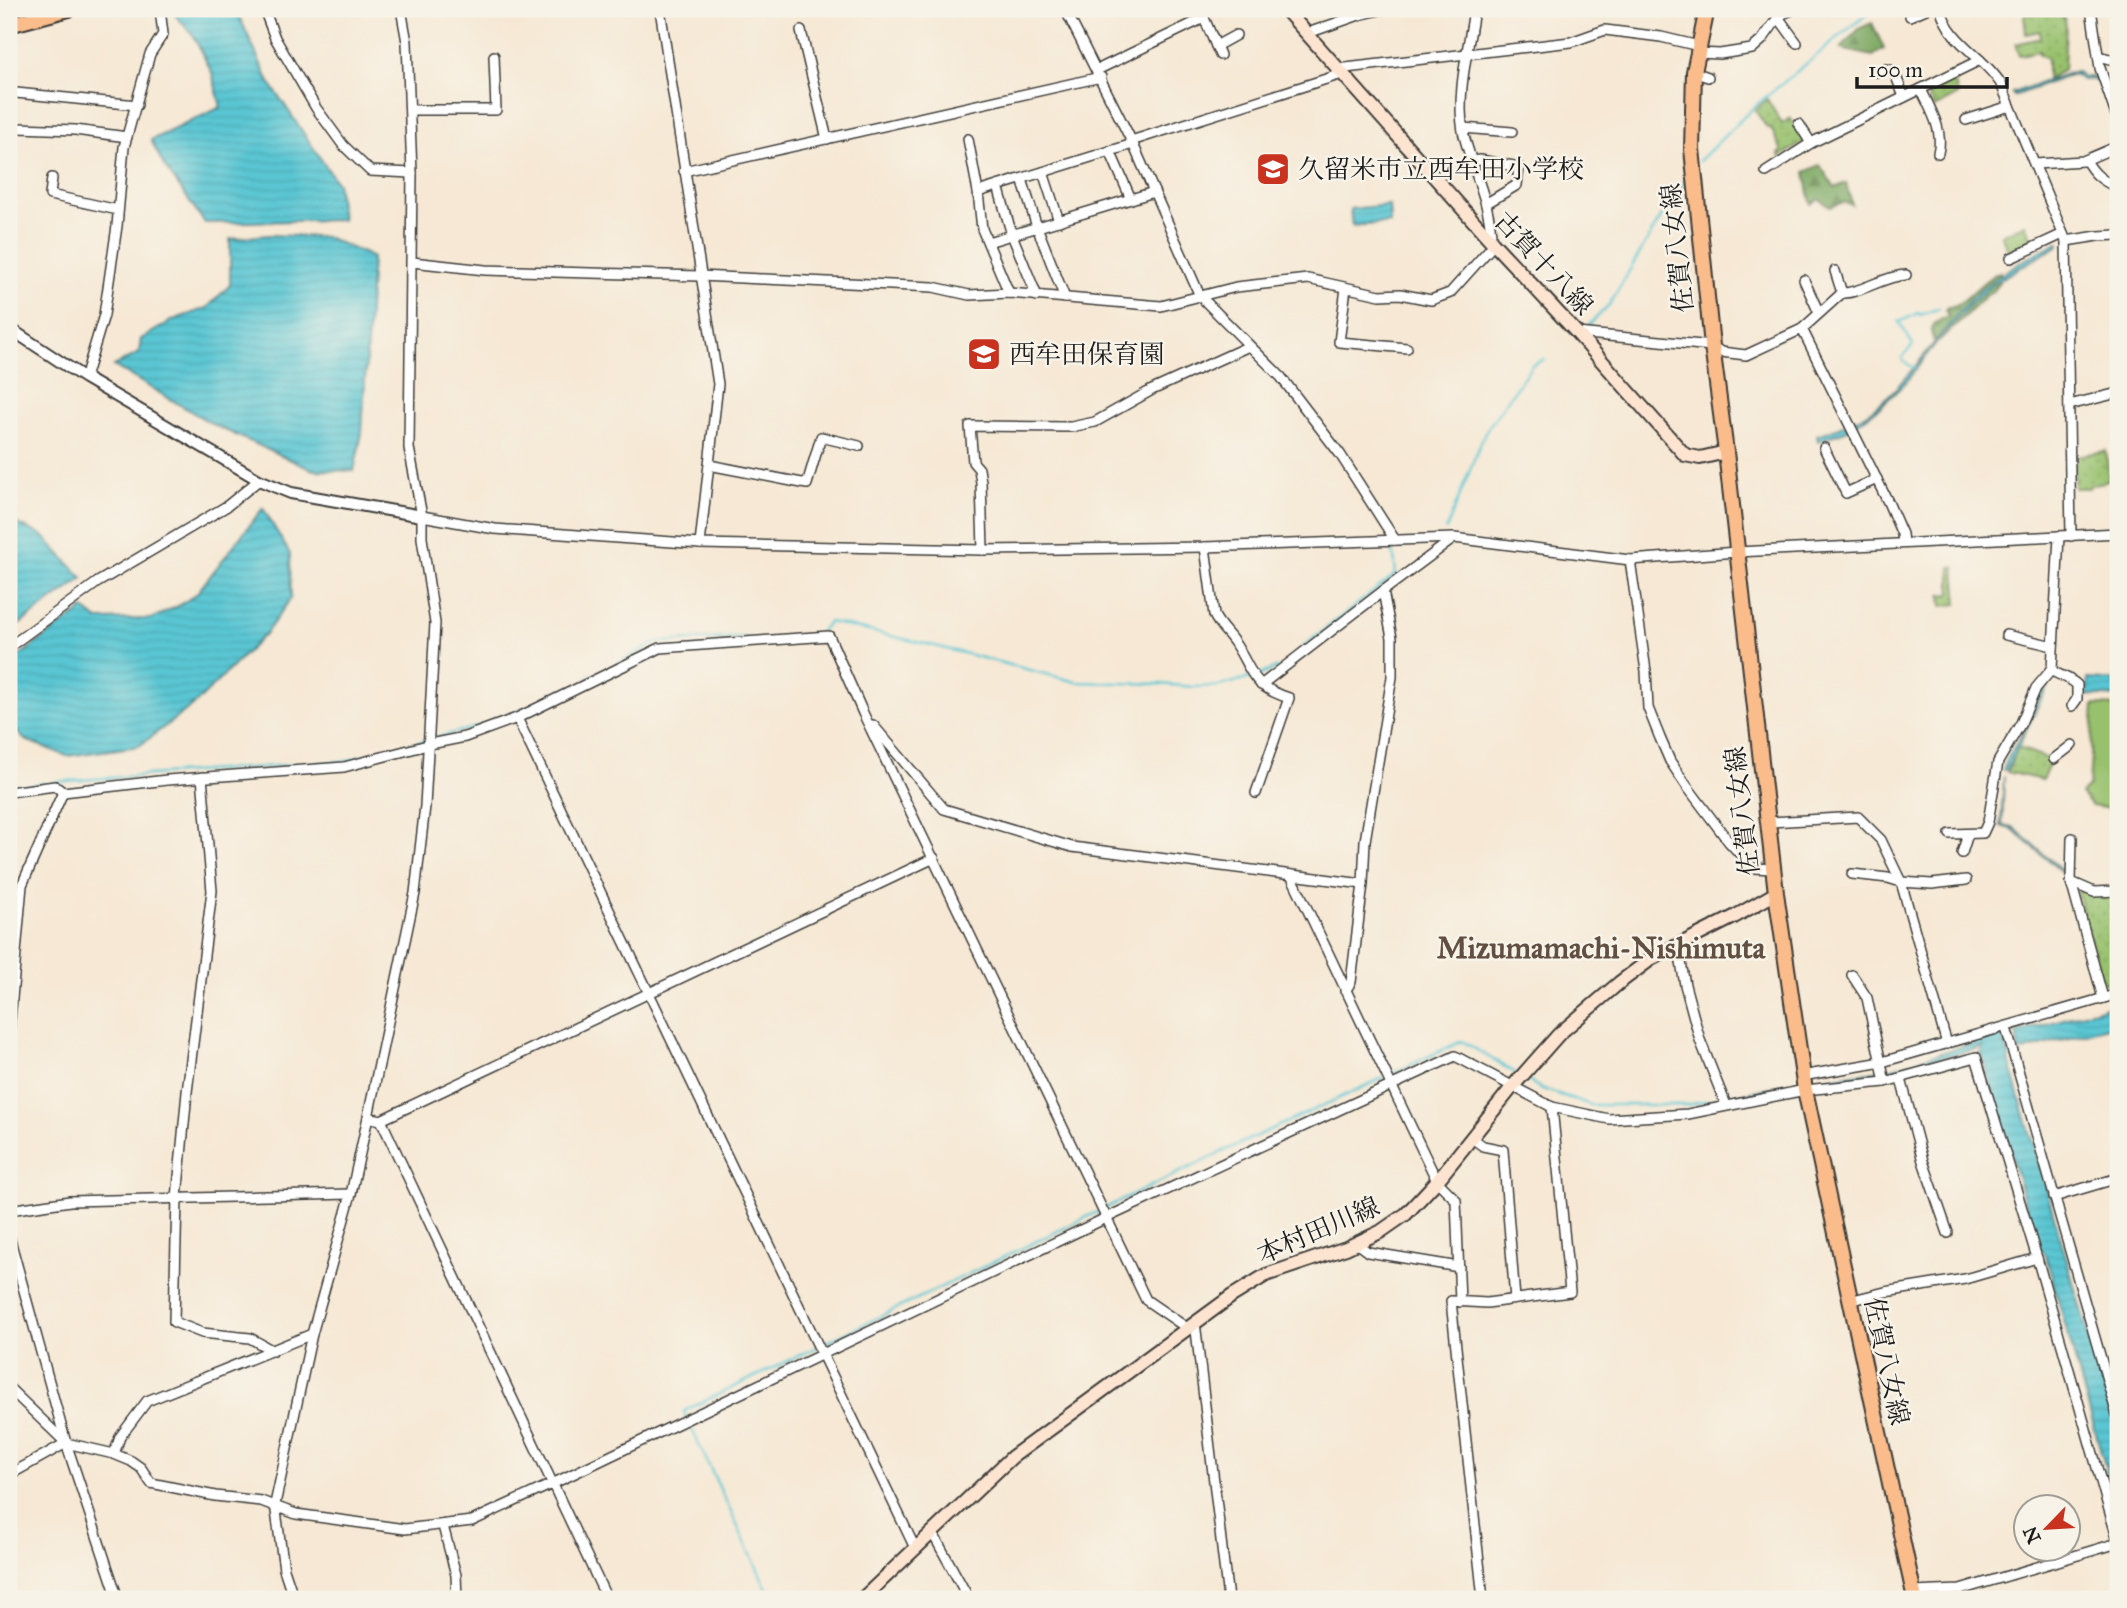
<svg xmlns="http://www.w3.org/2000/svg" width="2127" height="1608" font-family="'IM FELL Great Primer','Noto Serif JP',serif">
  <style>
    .grass { fill: url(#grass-dots); stroke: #5a6e44; stroke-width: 2 }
    .forest { fill: url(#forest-firs); stroke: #4b623e; stroke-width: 2 }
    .park { fill: #98c16d; stroke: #5a6e44; stroke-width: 2 }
    .water { fill: url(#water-rules); stroke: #3b7178; stroke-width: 2 }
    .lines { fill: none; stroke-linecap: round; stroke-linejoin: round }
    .stream { stroke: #5ac6d3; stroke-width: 2.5 }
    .minor-casing { stroke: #3d3b38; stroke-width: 12 }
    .tertiary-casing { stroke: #3d3b38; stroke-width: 14 }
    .secondary-casing { stroke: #3d3b38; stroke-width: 16 }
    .primary-casing { stroke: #3d3b38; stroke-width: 18 }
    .minor { stroke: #fff; stroke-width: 9 }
    .tertiary { stroke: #fff; stroke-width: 10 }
    .secondary { stroke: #fde4d0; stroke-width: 12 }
    .primary { stroke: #f9bc8a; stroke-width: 14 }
    .labels { text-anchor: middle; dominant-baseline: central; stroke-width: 5; stroke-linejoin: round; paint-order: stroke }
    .poi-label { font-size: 26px; fill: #1c1c1c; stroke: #f7f3e8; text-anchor: start }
    .street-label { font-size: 26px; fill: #1c1c1c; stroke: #f7f3e8 }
    .quarter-label { font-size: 30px; font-weight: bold; fill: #614f42; stroke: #f7f3e8 }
  </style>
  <defs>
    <pattern id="grass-dots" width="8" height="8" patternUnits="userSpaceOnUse" patternTransform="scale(1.75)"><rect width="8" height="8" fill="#98c16d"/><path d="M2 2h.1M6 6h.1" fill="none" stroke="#82a55e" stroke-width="1.8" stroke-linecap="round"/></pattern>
    <pattern id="forest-firs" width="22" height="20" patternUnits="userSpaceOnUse" patternTransform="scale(1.75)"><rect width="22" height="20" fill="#7aa760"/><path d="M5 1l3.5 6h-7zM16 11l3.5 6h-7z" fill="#63874e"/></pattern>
    <pattern id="water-rules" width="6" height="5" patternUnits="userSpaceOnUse" patternTransform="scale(1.75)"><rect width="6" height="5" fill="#5ac6d3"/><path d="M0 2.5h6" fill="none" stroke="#4eaab5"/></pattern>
  </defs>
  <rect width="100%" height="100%" fill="#f7f3e8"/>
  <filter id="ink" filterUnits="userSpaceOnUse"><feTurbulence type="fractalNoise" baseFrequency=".0143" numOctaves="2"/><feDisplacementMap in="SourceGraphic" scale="14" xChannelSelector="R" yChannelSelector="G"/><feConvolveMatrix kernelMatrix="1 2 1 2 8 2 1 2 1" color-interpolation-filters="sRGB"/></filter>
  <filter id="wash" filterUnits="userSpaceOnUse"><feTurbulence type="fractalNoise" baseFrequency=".00686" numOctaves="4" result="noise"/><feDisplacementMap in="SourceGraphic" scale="28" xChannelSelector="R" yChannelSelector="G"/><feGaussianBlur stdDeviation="1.57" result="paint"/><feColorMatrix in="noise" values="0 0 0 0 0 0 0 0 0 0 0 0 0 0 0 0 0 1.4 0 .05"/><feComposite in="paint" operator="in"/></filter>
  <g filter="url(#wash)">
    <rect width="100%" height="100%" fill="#f6e8d4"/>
    <g class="grass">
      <polygon points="2052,9 2062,12 2066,25 2064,70 2047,79 2047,57 2039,55 2039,51 2019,55 2015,44 2040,38 2040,31 2026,34 2024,15"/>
      <polygon points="1953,76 1958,95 1934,108 1926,91"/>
      <polygon points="1767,99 1782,124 1790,118 1806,141 1780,157 1779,154 1782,151 1771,128 1767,128 1755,110"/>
      <polygon points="2025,224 2034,243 2010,254 2001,235"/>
      <polygon points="2106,451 2109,481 2090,485 2089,488 2074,488 2075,456"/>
      <polygon points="1951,567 1955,567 1958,604 1942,606 1941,595 1951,594"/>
      <polygon points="2018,747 2051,760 2042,780 2007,772"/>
      <polygon points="2080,890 2118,894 2118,989 2102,982 2077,893"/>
    </g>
    <g class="forest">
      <polygon points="1872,23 1884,49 1873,56 1840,49 1860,28"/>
      <polygon points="1820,165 1835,188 1846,183 1852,205 1844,202 1830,207 1819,199 1811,204 1805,172"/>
      <path d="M2000 272 1999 282 1993 291 1984 297 1940 341 1933 340 1931 330 1935 323 1948 316 1946 310 1948 307C1964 307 1982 278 2000 272Z"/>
    </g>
    <polygon class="park" points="2094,705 2118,706 2118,810 2092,806 2081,794 2089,786"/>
    <g class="water">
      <polygon points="170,9 236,9 268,80 337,183 342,220 205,223 163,164 151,140 221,107 212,73 193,35"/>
      <polygon points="2076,71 2082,77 2095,77 2098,82 2090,79 2082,80 2073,74 2014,96 2012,93"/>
      <polygon points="1389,205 1390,223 1352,226 1350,209"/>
      <polygon points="269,235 326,237 372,257 362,433 354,471 313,470 216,426 114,366 139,353 141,339 173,320 207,308 230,285 230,239"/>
      <path d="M2058 242 2059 245 1995 282 1970 304 1940 338 1906 382 1880 407 1848 430 1818 441 1817 435C1830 431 1844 425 1855 420 1895 403 1938 333 1969 301 1995 275 2026 258 2058 242Z"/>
      <polygon points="263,508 290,554 291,598 266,633 197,702 139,746 67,756 25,740 9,724 9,663 84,609 98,620 151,619 180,605 196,594"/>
      <polygon points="9,520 42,535 83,578 9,632"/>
      <polygon points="2088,679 2118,681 2118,697 2087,695"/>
      <path d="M2049 683 2007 770H2003C2010 750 2019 741 2028 723 2034 711 2038 691 2049 683Z"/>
      <polygon points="2004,776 2002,825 2013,827 2064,872 2098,990 2063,873 2012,829 2001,826"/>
      <polygon points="2118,1003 2118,1024 2019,1052 2016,1033"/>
      <polygon points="2002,1034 2007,1052 2010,1055 2009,1060 2118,1438 2118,1512 2045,1253 2038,1248 1981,1052 1983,1047 1879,1075 1731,1100 1731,1096 1782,1085 1889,1069"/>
    </g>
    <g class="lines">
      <g class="stream">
        <polyline points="1699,161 1756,105 1873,9"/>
        <polyline points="1584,330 1609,305 1673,197 1689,175"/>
        <polyline points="1914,368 1903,361 1902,358 1913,345 1899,322 1919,313 1920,315 1940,308"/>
        <polyline points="1446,530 1485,432 1532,365 1545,359"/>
        <polyline points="819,633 829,622 935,646 1077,682 1159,684 1195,687 1219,686 1251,678"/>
        <polyline points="1304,646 1396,574 1393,548 1404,547"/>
        <polyline points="1257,676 1277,668"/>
        <polyline points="587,679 658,642 746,637"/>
        <polyline points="53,782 346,761 492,723 553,696"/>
        <polyline points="9,788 43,783"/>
        <polyline points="1389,1075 1462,1041 1517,1074"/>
        <polyline points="1525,1079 1540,1088 1591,1105 1686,1105 1719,1099"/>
        <polyline points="686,1417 684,1411 1224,1151 1383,1078"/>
        <polyline points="689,1423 768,1591 762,1599"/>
      </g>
    </g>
  </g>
  <g filter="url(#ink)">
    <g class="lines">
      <g class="minor-casing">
        <g id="minor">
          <polyline points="264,9 275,38 316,108 343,145 370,171 412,173"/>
          <polyline points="660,9 718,384 700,544"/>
          <polyline points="1065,9 1133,144 1200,296 1281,377 1340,454 1395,540"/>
          <path d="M1474 9C1469 48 1456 92 1463 131 1471 168 1491 202 1491 240"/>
          <path d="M1941 9C1949 43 1984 56 2001 84L2066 241 2071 536"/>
          <polyline points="2091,9 2100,68 2118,121"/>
          <polyline points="2116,9 2118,10"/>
          <polyline points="1910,16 1926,9"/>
          <polyline points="1778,17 1797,43"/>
          <polyline points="1204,18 1220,55"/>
          <polyline points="801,31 827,139"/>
          <polyline points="1308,33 1359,15 1384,9"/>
          <polyline points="1216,46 1236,35"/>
          <polyline points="1698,53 1720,54 1752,49 1762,40 1780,15 1794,9"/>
          <polyline points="2098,56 2118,61"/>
          <polyline points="1337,69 1571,42 1605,30 1661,37 1699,46"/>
          <polyline points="1097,70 1204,18 1200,9"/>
          <polyline points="1694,72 1708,77"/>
          <polyline points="1876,72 1886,69 1894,71 1904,97"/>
          <path d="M1921 89C1930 109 1944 130 1938 153"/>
          <polyline points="16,93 137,105"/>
          <polyline points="410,110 496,110 494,56"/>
          <polyline points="1966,120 2010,106"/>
          <polyline points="1799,124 1811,143"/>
          <polyline points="19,128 75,130 127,137"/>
          <polyline points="1463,128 1512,132"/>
          <polyline points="968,139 978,192 982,229 1009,293"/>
          <polyline points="1131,141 1342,74"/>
          <polyline points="1110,151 1131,199"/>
          <path d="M2086 160C2094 175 2103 181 2118 188"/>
          <polyline points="1471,161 1480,160 1519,167 1517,185 1487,203"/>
          <polyline points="2035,164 2083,161 2118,146"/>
          <polyline points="684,171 1101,77"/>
          <polyline points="1043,172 1059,221"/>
          <polyline points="1766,172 1811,143 1980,60"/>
          <polyline points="52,178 50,195 118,210"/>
          <polyline points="1022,179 1037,227 1065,298"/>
          <polyline points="998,186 1012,235 1037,296"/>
          <polyline points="978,192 1133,144"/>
          <polyline points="2066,241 2098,236 2118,235"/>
          <polyline points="988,242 1154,192"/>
          <polyline points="2011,258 2063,234"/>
          <polyline points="412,262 485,270 700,276 933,287 969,295 1009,293 1161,306 1236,287 1308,279 1380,295 1400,294 1431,300 1450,293 1494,244"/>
          <polyline points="1804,280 1819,313"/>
          <polyline points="1346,288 1339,342 1407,348"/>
          <path d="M1842 293C1860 294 1883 276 1906 275"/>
          <polyline points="1802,329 1888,502 1902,534 1903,543"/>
          <polyline points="1577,333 1712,346 1721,352 1746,355 1802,329 1842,293 1835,271"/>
          <polyline points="85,378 104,315 117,226 124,147 150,54 163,34 160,9"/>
          <polyline points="2069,405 2118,393"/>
          <polyline points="1824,448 1846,493 1877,479"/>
          <polyline points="709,465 807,484 821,437 859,446"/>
          <polyline points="422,516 495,529 700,544 983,550 1205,547 1454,538 1630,560 1737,552 2118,533"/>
          <path d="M1205 547 1214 615C1219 626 1227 632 1234 642 1254 672 1249 685 1289 698L1256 793"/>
          <polyline points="983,550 981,482 979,469 973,462 970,426 1071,427 1095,422 1152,390 1249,346"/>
          <polyline points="1630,560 1646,671 1648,708 1660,738 1670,761 1686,785 1729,842 1753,868 1774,869"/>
          <polyline points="2006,635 2053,646"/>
          <polyline points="9,647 98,582 227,506 259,480"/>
          <path d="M2050 670C2058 675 2071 678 2077 685V699L2072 706"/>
          <polyline points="1261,685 1383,591"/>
          <polyline points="517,718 915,1548"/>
          <polyline points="873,725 944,809 1072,847 1363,884"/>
          <polyline points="2054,759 2072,745"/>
          <polyline points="202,777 212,891 187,1092 177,1198 174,1322 202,1333 250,1338 273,1351"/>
          <polyline points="9,792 55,786 63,792 167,780 344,767 435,743 465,737 517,718 660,648 829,636 863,713 1146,1300 1187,1328"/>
          <polyline points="1768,822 1858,817 1881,840 1901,882 1947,1044"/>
          <polyline points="1950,834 1983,833 1988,822 1998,762 2021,723 2036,688 2052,669 2059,536"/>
          <polyline points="2072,838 2071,882 2103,998"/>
          <polyline points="1962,853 1968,834"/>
          <polyline points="1852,874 1888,878 1901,882 1932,884 1966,880"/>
          <polyline points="1291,875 1437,1181 1456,1200 1460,1302"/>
          <polyline points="2071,882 2094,892 2118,891"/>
          <polyline points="1678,945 1685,985 1700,1040 1726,1105"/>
          <polyline points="1852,975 1867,998 1885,1082"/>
          <polyline points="1345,991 1351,982 1363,884 1365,841 1392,677 1392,638 1383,591 1453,539"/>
          <polyline points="2006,1028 2118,1418"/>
          <polyline points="9,1032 22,885 63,792"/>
          <polyline points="1802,1076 1882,1062 2118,994"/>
          <polyline points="1901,1079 1923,1161 1948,1233"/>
          <polyline points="368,1117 381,1120 934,858"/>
          <polyline points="381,1120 607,1599"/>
          <polyline points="1472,1138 1483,1146 1503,1150 1515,1299"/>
          <polyline points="2054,1197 2118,1178"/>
          <polyline points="9,1210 70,1201 351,1194"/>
          <polyline points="9,1236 66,1443 118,1599"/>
          <polyline points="1356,1243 1368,1252 1459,1267"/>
          <polyline points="1849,1301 1885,1292 1965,1279 2037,1258"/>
          <polyline points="1195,1322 1228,1599"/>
          <polyline points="9,1388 66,1443 114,1454 131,1461 141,1468 151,1483 215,1496 261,1501 296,1514 405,1529 472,1521 552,1484 1106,1218 1455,1056 1552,1107 1609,1119 1688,1114 1805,1090 1885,1082 1976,1057 2037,1258 2118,1541"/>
          <polyline points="114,1454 120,1437 147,1401 312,1334"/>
          <polyline points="9,1475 66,1443"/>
          <polyline points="443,1526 456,1575 457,1599"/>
          <polyline points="932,1532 969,1599"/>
          <polyline points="1913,1592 1960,1590 2118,1543"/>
          <polyline points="294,1599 284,1569 275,1504 312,1334 351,1194 368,1117 415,893 425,806 435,623 422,538 422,516 409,448 412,173 407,42 401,9"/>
          <polyline points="1483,1599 1451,1301 1487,1303 1570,1292 1552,1107"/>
        </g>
      </g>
      <g class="tertiary-casing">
        <polyline id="tertiary" points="9,328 85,378 259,480 291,493 422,516"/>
      </g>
      <g class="secondary-casing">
        <g id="secondary">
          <polyline points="1285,9 1494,244 1577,333 1685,455 1700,458 1726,452"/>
          <polyline points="862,1599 1012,1457 1232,1296 1266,1275 1346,1248 1380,1232 1406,1214 1437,1181 1513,1086 1559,1034 1619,983 1651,959 1734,917 1776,893"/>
        </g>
      </g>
      <g class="primary-casing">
        <g id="primary">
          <polyline points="1707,9 1694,72 1692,149 1712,346 1726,452 1776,893 1805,1090 1915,1599"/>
          <polyline points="9,25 69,9"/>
        </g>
      </g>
      <use href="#minor" class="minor"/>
      <use href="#tertiary" class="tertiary"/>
      <use href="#secondary" class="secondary"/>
      <use href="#primary" class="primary"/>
    </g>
  </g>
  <defs>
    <g id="school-square" transform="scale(1.75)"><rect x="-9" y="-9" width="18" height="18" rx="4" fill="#c8321e" stroke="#f7f3e8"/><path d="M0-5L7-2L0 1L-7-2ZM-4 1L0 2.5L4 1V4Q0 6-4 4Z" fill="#fff"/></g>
  </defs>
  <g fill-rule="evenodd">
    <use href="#school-square" x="1273" y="169"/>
    <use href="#school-square" x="984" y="354"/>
  </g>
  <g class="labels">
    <g class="poi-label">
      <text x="1298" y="169">久留米市立西牟田小学校</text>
      <text x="1009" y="354">西牟田保育園</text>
    </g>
    <g class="street-label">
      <text transform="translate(1677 248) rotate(-96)">佐賀八女線</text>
      <text transform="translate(1544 263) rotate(47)">古賀十八線</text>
      <text transform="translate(1742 811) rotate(-97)">佐賀八女線</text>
      <text transform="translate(1318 1230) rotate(-23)">本村田川線</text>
      <text transform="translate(1887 1361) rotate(78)">佐賀八女線</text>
    </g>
    <g class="quarter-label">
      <text x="1601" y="948">Mizumamachi-Nishimuta</text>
    </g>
  </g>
  <rect width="2127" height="1608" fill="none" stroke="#f7f3e8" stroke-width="35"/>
  <g transform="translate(2047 1528) rotate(245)"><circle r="33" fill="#f7f3e8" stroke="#9f9d96" stroke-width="2"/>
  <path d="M0-5L12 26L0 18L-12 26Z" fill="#c8321e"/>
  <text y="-10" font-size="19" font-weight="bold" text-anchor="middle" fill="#1c1c1c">N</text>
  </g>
  <path d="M1857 77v10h150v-10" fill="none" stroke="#1c1c1c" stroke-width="3.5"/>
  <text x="1868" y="77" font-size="21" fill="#1c1c1c" stroke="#f7f3e8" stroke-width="5" paint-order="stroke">100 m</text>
</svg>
